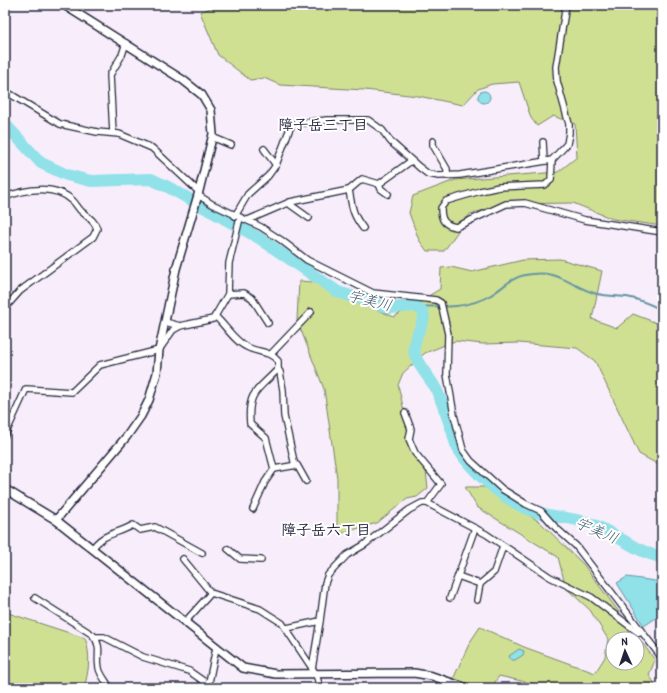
<svg xmlns="http://www.w3.org/2000/svg" width="667" height="693" font-family="'Patrick Hand','Klee One',sans-serif">
  <style>
    .green { fill: #d0e093; stroke: #798167; fill-rule: evenodd }
    .water { fill: #90e1e8; stroke: #6495a3 }
    .lines { fill: none; stroke-linecap: round; stroke-linejoin: round }
    .stream { stroke: #6495a3; stroke-width: 2 }
    .river { stroke: #90e1e8; stroke-width: 12 }
    .minor-casing { stroke: #22223b; stroke-width: 8 }
    .tertiary-casing { stroke: #22223b; stroke-width: 10 }
    .minor { stroke: #fff; stroke-width: 5.5 }
    .tertiary { stroke: #fff; stroke-width: 7 }
    .labels { text-anchor: middle; dominant-baseline: central; stroke-width: 4; stroke-linejoin: round; paint-order: stroke }
    .neighbourhood-label { font-size: 15px; font-weight: bold; fill: #22223b; stroke: #fff }
    .water-label { font-size: 15px; font-style: italic; fill: #435b6f; stroke: #fff }
  </style>
  <rect width="100%" height="100%" fill="#f8eefb"/>
  <filter id="ink" filterUnits="userSpaceOnUse"><feTurbulence type="fractalNoise" baseFrequency=".025" numOctaves="2"/><feDisplacementMap in="SourceGraphic" scale="8" xChannelSelector="R" yChannelSelector="G"/><feConvolveMatrix kernelMatrix="1 2 1 2 8 2 1 2 1" color-interpolation-filters="sRGB"/></filter>
  <g filter="url(#ink)">
    <g class="green">
      <polygon points="218,5 662,5 662,226 613,219 573,203 506,204 470,214 444,251 427,251 419,240 409,213 413,196 455,180 558,172 577,157 575,124 553,116 537,126 531,118 519,82 492,84 478,89 463,105 418,96 365,90 280,85 264,78 250,80 218,55 200,12"/>
      <polygon points="560,259 602,271 592,319 617,328 633,314 662,325 662,470 659,465 639,454 595,361 577,348 519,343 483,344 455,341 425,353 403,373 398,385 413,449 426,472 428,488 417,497 407,499 377,523 342,533 337,527 337,478 324,389 297,320 299,281 313,282 394,317 440,289 441,268 451,267 472,272 523,260"/>
      <path d="M465 487H484L540 522 583 564 655 660 649 675 655 684 650 688H537L535 684 499 676 491 688H449L470 642 480 627 524 647 595 673 605 657 608 639 590 610 566 588 558 557 477 507ZM613 639H637V663H613Z"/>
      <path d="M5 612 85 638C91 655 89 671 84 688H5Z"/>
    </g>
    <g class="water">
      <circle cx="484" cy="97" r="6"/>
      <polygon points="627,577 662,582 662,614 644,626 617,583"/>
      <polygon points="519,649 524,651 523,655 515,660 511,660 509,656"/>
    </g>
    <g class="lines">
      <path class="stream" d="M416 306C441 307 468 309 491 295 503 288 510 278 525 275 559 268 568 286 597 294 607 296 618 296 627 297 639 299 652 305 662 310"/>
      <path class="river" d="M5 124 41 163 67 175 91 181 151 179 168 187 259 238 338 292 390 308 416 306C418 308 422 310 423 312 428 321 410 338 415 355 419 368 431 378 437 391 443 404 447 417 452 430 454 437 455 445 459 450 472 472 504 499 527 509 548 518 571 516 592 524 616 533 637 553 662 557"/>
      <g class="minor-casing">
        <g id="minor">
          <polyline points="5,91 60,124 97,132 119,134 152,148 198,191"/>
          <polyline points="113,133 110,75 122,55 126,43"/>
          <polyline points="212,137 231,145"/>
          <polyline points="433,141 433,145 447,169 447,176"/>
          <polyline points="543,142 544,161"/>
          <polyline points="264,149 276,165"/>
          <path d="M552 160 551 180 545 185 499 187 480 191 446 201 441 208C441 220 444 225 456 227L506 204 525 203 585 220 662 232"/>
          <polyline points="379,184 381,189 388,194"/>
          <path d="M349 190C352 206 352 214 363 228"/>
          <polyline points="198,195 212,204 261,227 281,240 307,260 373,293 436,300 441,303 448,334 447,374 454,415 463,450 471,461 502,489 526,504 541,511 556,528 576,546 662,658"/>
          <path d="M5 197C26 189 55 184 73 201 76 204 78 208 81 211 88 217 95 221 97 229L93 237 20 291 5 308"/>
          <polyline points="288,203 309,218"/>
          <polyline points="235,216 248,194 268,176 276,165 290,128 294,124 327,120 368,120 382,130 391,142 419,167 428,174 439,176 460,175 552,160 567,144 569,133 569,124 557,81 556,67 566,5"/>
          <polyline points="248,220 290,202 349,190 362,179 379,184 411,161"/>
          <polyline points="228,294 244,293 252,298 268,323"/>
          <path d="M215 316C225 325 235 342 247 347 258 353 269 350 278 361V369C259 390 247 390 250 424L266 438 274 469 265 482 253 509"/>
          <polyline points="165,322 180,326 213,319 215,316 228,294 229,263 240,218"/>
          <polyline points="271,354 311,312"/>
          <polyline points="278,369 280,372 283,390 284,416 295,466"/>
          <polyline points="405,413 411,429 409,439 415,453 441,484 427,503"/>
          <polyline points="5,435 26,389 72,392 100,365 159,350 173,330 180,326"/>
          <polyline points="274,469 297,465 306,481"/>
          <path d="M92 549C104 532 116 535 133 525L140 530 155 527 202 553"/>
          <polyline points="228,549 240,559 261,560"/>
          <polyline points="183,559 211,593 260,609 282,623 316,674 320,688"/>
          <polyline points="458,576 480,584 494,572 503,546"/>
          <path d="M35 598 93 635C103 649 96 654 99 668 100 675 107 682 110 688"/>
          <polyline points="450,598 475,528"/>
          <polyline points="477,600 480,584"/>
          <polyline points="185,622 211,593"/>
          <polyline points="287,628 320,621 325,583 328,575 347,555 364,545 409,510 422,503 427,503 486,534 550,577 591,597 639,633"/>
          <polyline points="94,637 104,637 143,657 189,671 209,685"/>
          <polyline points="312,669 320,621"/>
          <polyline points="208,687 216,648"/>
        </g>
      </g>
      <g class="tertiary-casing">
        <g id="tertiary">
          <polyline points="5,489 56,520 243,668 276,674 414,673 432,676 467,688"/>
          <polyline points="56,520 127,436 141,416 149,400 157,373 159,350 176,269 198,195 213,134 211,110 202,95 183,80 64,5"/>
        </g>
      </g>
      <use href="#minor" class="minor"/>
      <use href="#tertiary" class="tertiary"/>
    </g>
  </g>
  <g class="labels">
    <g class="neighbourhood-label">
      <text x="323" y="124">障子岳三丁目</text>
      <text x="326" y="529">障子岳六丁目</text>
    </g>
    <g class="water-label">
      <text transform="translate(370 300) rotate(14)">宇美川</text>
      <text transform="translate(597 530) rotate(23)">宇美川</text>
    </g>
  </g>
  <rect width="667" height="693" fill="none" stroke="#fff" stroke-width="20"/>
  <rect x="10" y="10" width="647" height="673" fill="none" stroke="#22223b" stroke-width="1.5" filter="url(#ink)"/>
  <g transform="translate(625 651) rotate(357)"><circle r="19" fill="#ffffff" stroke="#a7a7b1"/>
  <path d="M0-3L7 15L0 10L-7 15Z" fill="#22223b"/>
  <text y="-6" font-size="11" font-weight="bold" text-anchor="middle" fill="#22223b">N</text>
  </g>
</svg>
